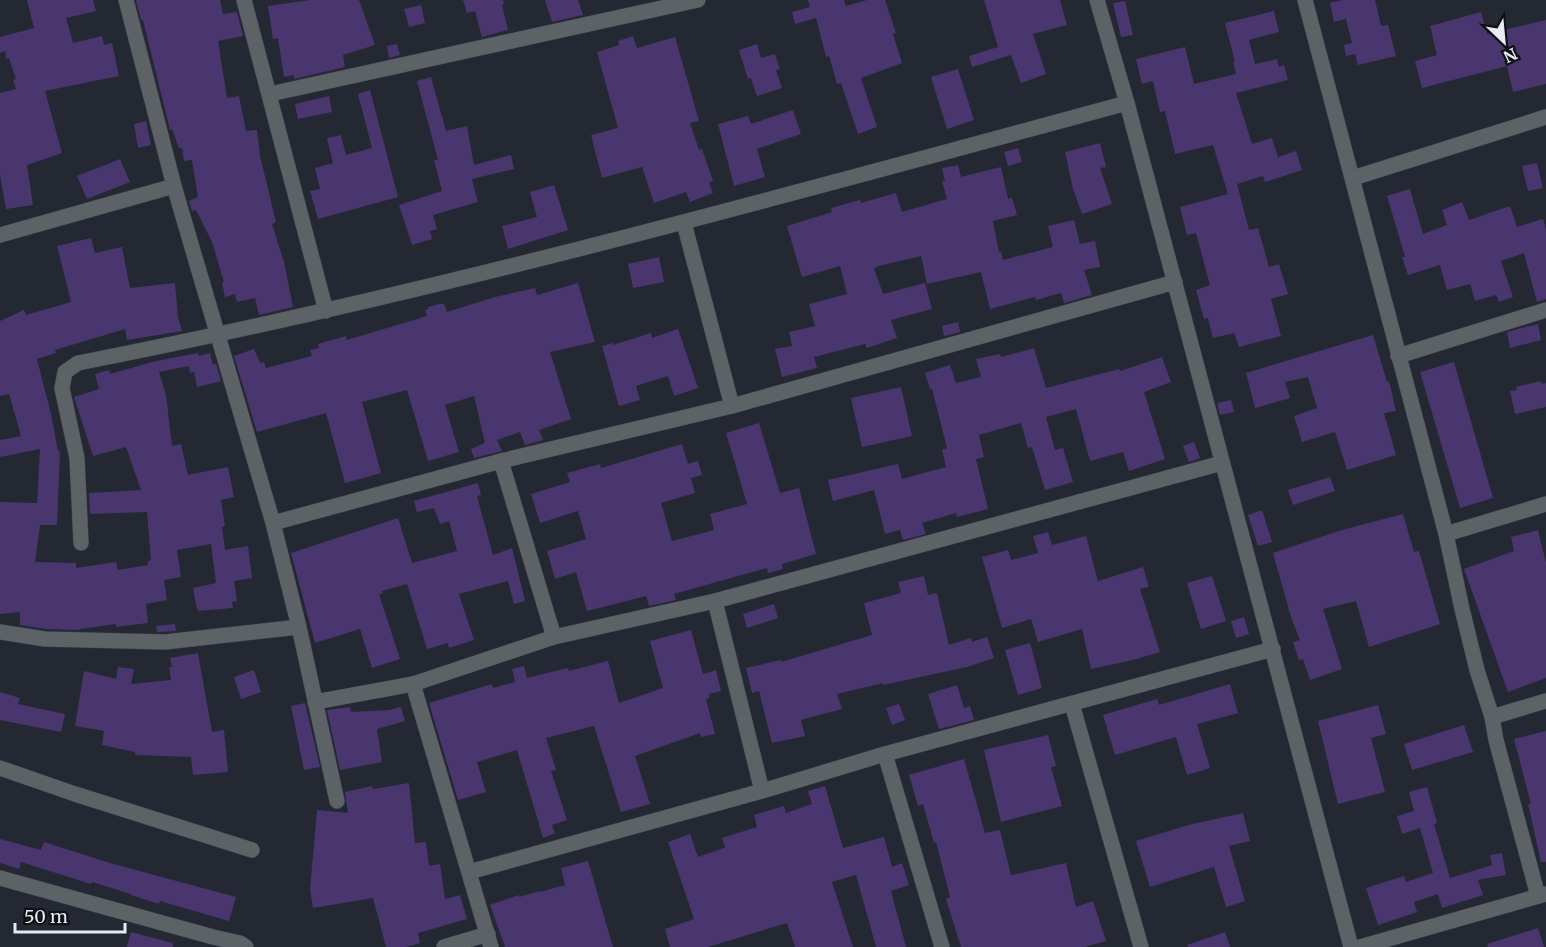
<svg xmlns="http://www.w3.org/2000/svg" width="1546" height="947" font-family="Merriweather,serif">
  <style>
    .building { fill: #4a366e }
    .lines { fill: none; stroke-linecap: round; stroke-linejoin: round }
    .street-casing { stroke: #3e434d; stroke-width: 16 }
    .street { stroke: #5c6265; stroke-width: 15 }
  </style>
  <rect width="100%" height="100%" fill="#232832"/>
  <g class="building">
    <polygon points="27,0 93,0 96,11 66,18 73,43 102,36 104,45 112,43 119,76 45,91 62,153 27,165 33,205 6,209 0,175 0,93 16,89 13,80 16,79 9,58 6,59 5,51 0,53 0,37 34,28"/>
    <polygon points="136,0 220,0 223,14 237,12 243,36 218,41 227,98 239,96 246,131 257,130 260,156 276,222 272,224 284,262 293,307 259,315 255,298 237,302 235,294 225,297 222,282 224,282 212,242 196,210 192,211 189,201 198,197 192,160 184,161 182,148 179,148 172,129 170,130 143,20 141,20"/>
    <polygon points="310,0 359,0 375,45 343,55 345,67 294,79 294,75 284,77 278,38 273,39 268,6"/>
    <polygon points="463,0 503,0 504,4 502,5 508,30 482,37 475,11 467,13"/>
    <polygon points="545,0 578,0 583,15 552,22"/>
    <polygon points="808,0 844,0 846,6 867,0 885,0 896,33 893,34 902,63 861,78 877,127 858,134 841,83 837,84 829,56 826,57 816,18 795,24 792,12 810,7"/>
    <polygon points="984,0 1060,0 1067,25 1033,34 1046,74 1021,83 1011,55 972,67 969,56 998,47"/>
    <polygon points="1342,0 1375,0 1381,26 1388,25 1396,56 1358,65 1355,54 1346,56 1344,45 1352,43 1346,19 1334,22 1330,3"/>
    <polygon points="1125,1 1133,35 1121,37 1113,3"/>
    <polygon points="421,5 425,23 409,27 404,9"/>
    <polygon points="1274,11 1279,32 1249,40 1255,64 1277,59 1279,67 1284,65 1288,80 1236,93 1252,144 1272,138 1278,157 1296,151 1302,170 1265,182 1263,176 1237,184 1249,230 1258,228 1269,267 1279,264 1288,294 1271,299 1281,336 1239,347 1234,333 1213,338 1208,318 1204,319 1196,290 1210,285 1196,233 1187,235 1180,207 1228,194 1213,145 1175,154 1165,111 1160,112 1153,81 1142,84 1136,59 1185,47 1194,84 1236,74 1233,62 1235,62 1225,23"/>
    <polygon points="1481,12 1487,34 1546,20 1546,84 1513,92 1507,66 1422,88 1415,61 1437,55 1430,26"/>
    <polygon points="633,36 637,48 675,37 699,121 690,123 699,150 702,149 713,181 709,183 713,193 690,202 686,192 654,203 642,167 602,178 591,135 618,128 597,52 619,45 618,41"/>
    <polygon points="397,44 400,55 389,58 387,46"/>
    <polygon points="757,44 761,58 775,54 780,69 776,70 782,88 757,96 751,78 748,79 739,50"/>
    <polygon points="958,69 974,120 947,129 931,77"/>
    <polygon points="431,77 446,131 467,126 474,165 511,155 514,169 472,179 478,202 433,215 437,229 430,231 432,239 412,245 399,205 442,191 434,160 438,160 417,81"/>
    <polygon points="370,90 398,197 318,219 310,191 320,189 315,168 333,163 327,138 341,135 346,155 372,148 358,94"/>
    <polygon points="329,96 332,112 298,119 295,104"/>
    <polygon points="793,110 801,134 757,149 765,177 734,186 718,124 748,116 751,124"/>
    <polygon points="146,121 151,145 138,148 134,124"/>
    <polygon points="1100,143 1106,167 1100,168 1112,204 1082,214 1073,189 1065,152"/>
    <polygon points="1018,148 1022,162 1008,166 1004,152"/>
    <polygon points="120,159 130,182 87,199 77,176"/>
    <polygon points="1537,163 1543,188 1528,191 1522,166"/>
    <polygon points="958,165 961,177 1001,167 1008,199 1012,198 1017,215 993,221 999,252 1001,252 1003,260 1053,247 1048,226 1074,220 1080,244 1095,241 1100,267 1084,270 1092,295 1064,303 1061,293 1036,300 1035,297 990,309 981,272 927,284 921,256 879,266 874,268 883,294 925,283 932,309 891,320 897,338 867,348 865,344 814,357 817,368 782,377 775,349 792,346 789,332 815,326 809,304 847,294 840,266 802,277 787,226 832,212 831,208 860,200 861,203 896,193 902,212 947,199 942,181 945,181 942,168"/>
    <polygon points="554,185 568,230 508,249 502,226 537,217 530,192"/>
    <polygon points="1410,189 1423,234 1447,225 1442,210 1462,202 1469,220 1510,206 1517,227 1543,219 1546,230 1546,299 1537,302 1524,253 1501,261 1513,297 1499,302 1496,295 1475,301 1470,284 1447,290 1440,265 1408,275 1402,257 1405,257 1387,196"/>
    <polygon points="91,238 95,253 122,247 130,288 175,283 178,317 182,331 127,340 125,329 55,350 56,353 37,359 51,414 58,451 60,452 57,525 40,525 35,562 76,563 76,568 116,562 118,570 148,565 148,561 151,560 147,512 90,514 89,493 141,490 126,447 93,456 74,397 99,389 95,374 109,370 110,374 156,361 198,353 199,356 210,353 213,365 216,363 221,381 197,387 194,372 190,373 189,366 159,372 166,395 172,446 181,444 188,475 228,467 234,497 221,500 225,526 222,527 225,550 248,546 252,578 234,581 237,601 232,602 233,608 198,611 196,605 193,588 216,583 211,544 177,550 181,577 164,580 167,600 146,604 148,623 116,627 116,624 80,629 80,630 46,629 20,625 20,612 0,614 0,502 37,503 40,449 0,457 0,440 21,436 9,394 0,396 0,321 24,310 26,315 71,302 57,246"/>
    <polygon points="659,257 664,282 633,288 628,264"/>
    <polygon points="578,283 595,342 550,352 571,419 539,430 543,440 525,445 520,432 497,440 502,451 474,458 471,449 485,443 474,396 445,405 459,452 428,461 407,390 362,402 381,473 345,483 326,413 257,432 234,356 254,349 260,363 264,362 266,368 312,356 310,350 319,348 318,344 346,336 347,340 427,316 425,310 428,309 428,307 440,304 444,304 447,312 495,297 535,288 537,295"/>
    <polygon points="958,322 960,332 944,336 942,326"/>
    <polygon points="1538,324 1541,340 1510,348 1507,332"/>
    <polygon points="678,329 698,388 674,396 668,376 636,386 640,400 619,406 602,346 613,343 613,345 651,333 652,338"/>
    <polygon points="1373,335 1387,382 1389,381 1396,411 1384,413 1396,455 1347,470 1335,432 1302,442 1294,416 1317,408 1308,377 1285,382 1290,398 1255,408 1246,373"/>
    <polygon points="1034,348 1046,388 1119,369 1120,371 1162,357 1171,382 1144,392 1165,459 1129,471 1123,452 1090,461 1076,409 1046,417 1055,450 1063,448 1073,482 1045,490 1032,447 1028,448 1021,423 979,435 984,457 976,459 988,509 957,517 956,513 922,523 926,534 903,540 900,530 885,534 874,490 833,501 828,480 898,464 902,479 946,467 942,450 947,448 932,389 930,389 925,373 950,365 956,383 981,377 976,359 1000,354 1001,357"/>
    <polygon points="1454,362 1493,498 1460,508 1420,372"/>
    <polygon points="1541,381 1541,384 1546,383 1546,407 1515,414 1510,391 1517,390 1516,387"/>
    <polygon points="901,387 912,436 862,447 851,398"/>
    <polygon points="1231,400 1234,412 1220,415 1217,403"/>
    <polygon points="759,423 780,493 799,488 816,554 782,564 783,569 768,573 767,568 720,581 674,594 676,600 649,606 646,596 587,611 576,572 555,579 547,551 586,539 578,511 540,523 531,494 570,482 567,473 600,464 601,468 682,444 688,464 698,461 702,475 691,478 695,493 661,503 672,541 714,530 710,514 747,504 726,433"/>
    <polygon points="1194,442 1200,458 1189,462 1183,446"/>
    <polygon points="1330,477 1335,491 1293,505 1288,490"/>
    <polygon points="478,483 481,495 477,496 493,555 512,548 525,601 514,604 508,581 459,594 474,640 449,648 448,643 427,649 407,584 382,591 383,593 379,594 400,659 372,668 360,629 315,643 291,553 398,518 412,563 457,551 449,521 440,524 434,508 417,512 414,501"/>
    <polygon points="1262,510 1272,542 1258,546 1248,515"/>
    <polygon points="1403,514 1414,552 1419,551 1440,624 1369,647 1356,601 1323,609 1342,669 1310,680 1303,659 1299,660 1293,642 1300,640 1291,617 1273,553 1342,530"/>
    <polygon points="1538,530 1546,563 1546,678 1508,692 1464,569 1514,551 1511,537"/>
    <polygon points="1048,532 1052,545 1086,536 1098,581 1143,567 1149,587 1140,589 1160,652 1133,660 1091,669 1082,629 1038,642 1031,619 1002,628 982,557 1008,550 1011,560 1038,553 1033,536"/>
    <polygon points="924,576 928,595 937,593 949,645 971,638 972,642 987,637 994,658 967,667 883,685 883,683 837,694 842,709 801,720 805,736 772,743 759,691 752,693 746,668 781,660 781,662 872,635 864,603 901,593 898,582"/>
    <polygon points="1212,576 1226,621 1201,629 1187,583"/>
    <polygon points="774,604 778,618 747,628 743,614"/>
    <polygon points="1244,617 1249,634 1236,638 1231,621"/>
    <polygon points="175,624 176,631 157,632 156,626"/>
    <polygon points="691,630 703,674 716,670 721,691 709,694 710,698 706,699 715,734 701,737 700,733 635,756 650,804 621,812 594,726 546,738 556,770 551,771 567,820 552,825 555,833 543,838 517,750 477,762 486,792 458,800 429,703 492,684 493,688 515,682 512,669 524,666 527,678 568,668 569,671 608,661 619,703 663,688 650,641"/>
    <polygon points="1030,643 1042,688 1018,695 1005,650"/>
    <polygon points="198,653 212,732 224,730 228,772 193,775 191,757 135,755 135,752 102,745 104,731 75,726 84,671 116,679 118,667 134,669 131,684 171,680 169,667 172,667 170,658"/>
    <polygon points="254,670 261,692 241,699 234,677"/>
    <polygon points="1230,684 1238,713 1197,724 1210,768 1187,775 1176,737 1115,755 1103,715 1157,699 1159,705"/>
    <polygon points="957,685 964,708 970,706 974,720 939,729 928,694"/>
    <polygon points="0,692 20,698 18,704 65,714 61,732 0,720"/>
    <polygon points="305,703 320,767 304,770 291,706"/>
    <polygon points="899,704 905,720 892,725 886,708"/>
    <polygon points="1378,705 1386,734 1371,738 1385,792 1338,804 1318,721"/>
    <polygon points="350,707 351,712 389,710 401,707 405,721 377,729 382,762 340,770 327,710"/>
    <polygon points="1464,725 1473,752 1412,770 1404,744"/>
    <polygon points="1546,731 1546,862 1541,862 1528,804 1531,804 1514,739"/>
    <polygon points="1048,735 1056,766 1051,767 1062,806 1001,822 984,750"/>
    <polygon points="964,759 985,833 1000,830 1011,875 1066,863 1076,907 1093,901 1106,941 1085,947 961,947 946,899 950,897 936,842 934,843 923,804 918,806 909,775"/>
    <polygon points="409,783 415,843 426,842 429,866 440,864 445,899 460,895 467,919 418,933 420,943 407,947 386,947 373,898 313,908 310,889 317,810 348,813 345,792 372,786 373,789"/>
    <polygon points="825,786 843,848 884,837 892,867 902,863 909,885 891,891 906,947 876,947 856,875 832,882 853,947 795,947 787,923 708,947 670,947 665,929 694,919 668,842 690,834 698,857 724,848 725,847 722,838 757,827 754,815 784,806 786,813 812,804 808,791"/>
    <polygon points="1427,787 1437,823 1434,824 1450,878 1492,865 1490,855 1502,853 1506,875 1478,880 1483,895 1442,908 1438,894 1414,902 1417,912 1378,925 1366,888 1404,876 1406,882 1433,873 1420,828 1402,834 1397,816 1414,811 1409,792"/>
    <polygon points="1243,813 1250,841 1229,846 1245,901 1226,907 1214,867 1150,887 1136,841 1188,825"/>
    <polygon points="0,839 41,850 44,842 110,863 236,897 229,921 160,901 159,904 131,895 131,894 92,882 91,884 21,862 19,869 0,863"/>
    <polygon points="588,861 613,947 505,947 490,905 519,895 519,897 540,891 540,892 565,885 561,868"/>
    <polygon points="1538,928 1544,947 1488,947 1487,944"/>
    <polygon points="131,932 173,943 173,947 127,947"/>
    <polygon points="1225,932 1230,947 1188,947 1187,945"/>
  </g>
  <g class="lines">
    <g class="street-casing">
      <g id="street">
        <polyline points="126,0 174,186 273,523 299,627 337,801"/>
        <polyline points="244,0 326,311"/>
        <polyline points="1097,0 1127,103 1351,947"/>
        <polyline points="1305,0 1446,534 1462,609 1477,670 1492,717 1496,740 1538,896"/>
        <polyline points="270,94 698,0"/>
        <polyline points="1353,178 1546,117"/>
        <polyline points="684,223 732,406"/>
        <polyline points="0,235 174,186"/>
        <polyline points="1398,356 1546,310"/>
        <polyline points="501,461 554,637"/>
        <polyline points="273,523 501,461 732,406 1175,282"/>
        <polyline points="1446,534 1546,504"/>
        <path d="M81 543 77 458 62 388 65 372 78 363C432 294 779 197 1127 103"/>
        <polyline points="715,601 762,791"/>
        <polyline points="0,632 45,639 165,642 299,627"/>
        <polyline points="413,684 491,947"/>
        <polyline points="315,702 413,684 554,637 715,601 1222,463"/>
        <polyline points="1072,704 1141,947"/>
        <polyline points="1492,717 1546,701"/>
        <polyline points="885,754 942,947"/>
        <polyline points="0,768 75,794 252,850"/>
        <polyline points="469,872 762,791 885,754 1273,649"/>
        <polyline points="0,878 213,937 240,943 246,947"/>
        <polyline points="444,947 488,934"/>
        <polyline points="1360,947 1546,894"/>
      </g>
    </g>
    <use href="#street" class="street"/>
  </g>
  <g transform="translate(1504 42) rotate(154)" stroke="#0f1115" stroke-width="4.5" paint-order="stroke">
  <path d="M0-4.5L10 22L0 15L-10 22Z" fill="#e7eaf1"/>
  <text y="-9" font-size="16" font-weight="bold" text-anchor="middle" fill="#e7eaf1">N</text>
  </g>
  <path d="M15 923v9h110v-9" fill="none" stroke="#e7eaf1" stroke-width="3"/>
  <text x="24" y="923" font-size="18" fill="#e7eaf1" stroke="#0f1115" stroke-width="4.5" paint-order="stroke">50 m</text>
</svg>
